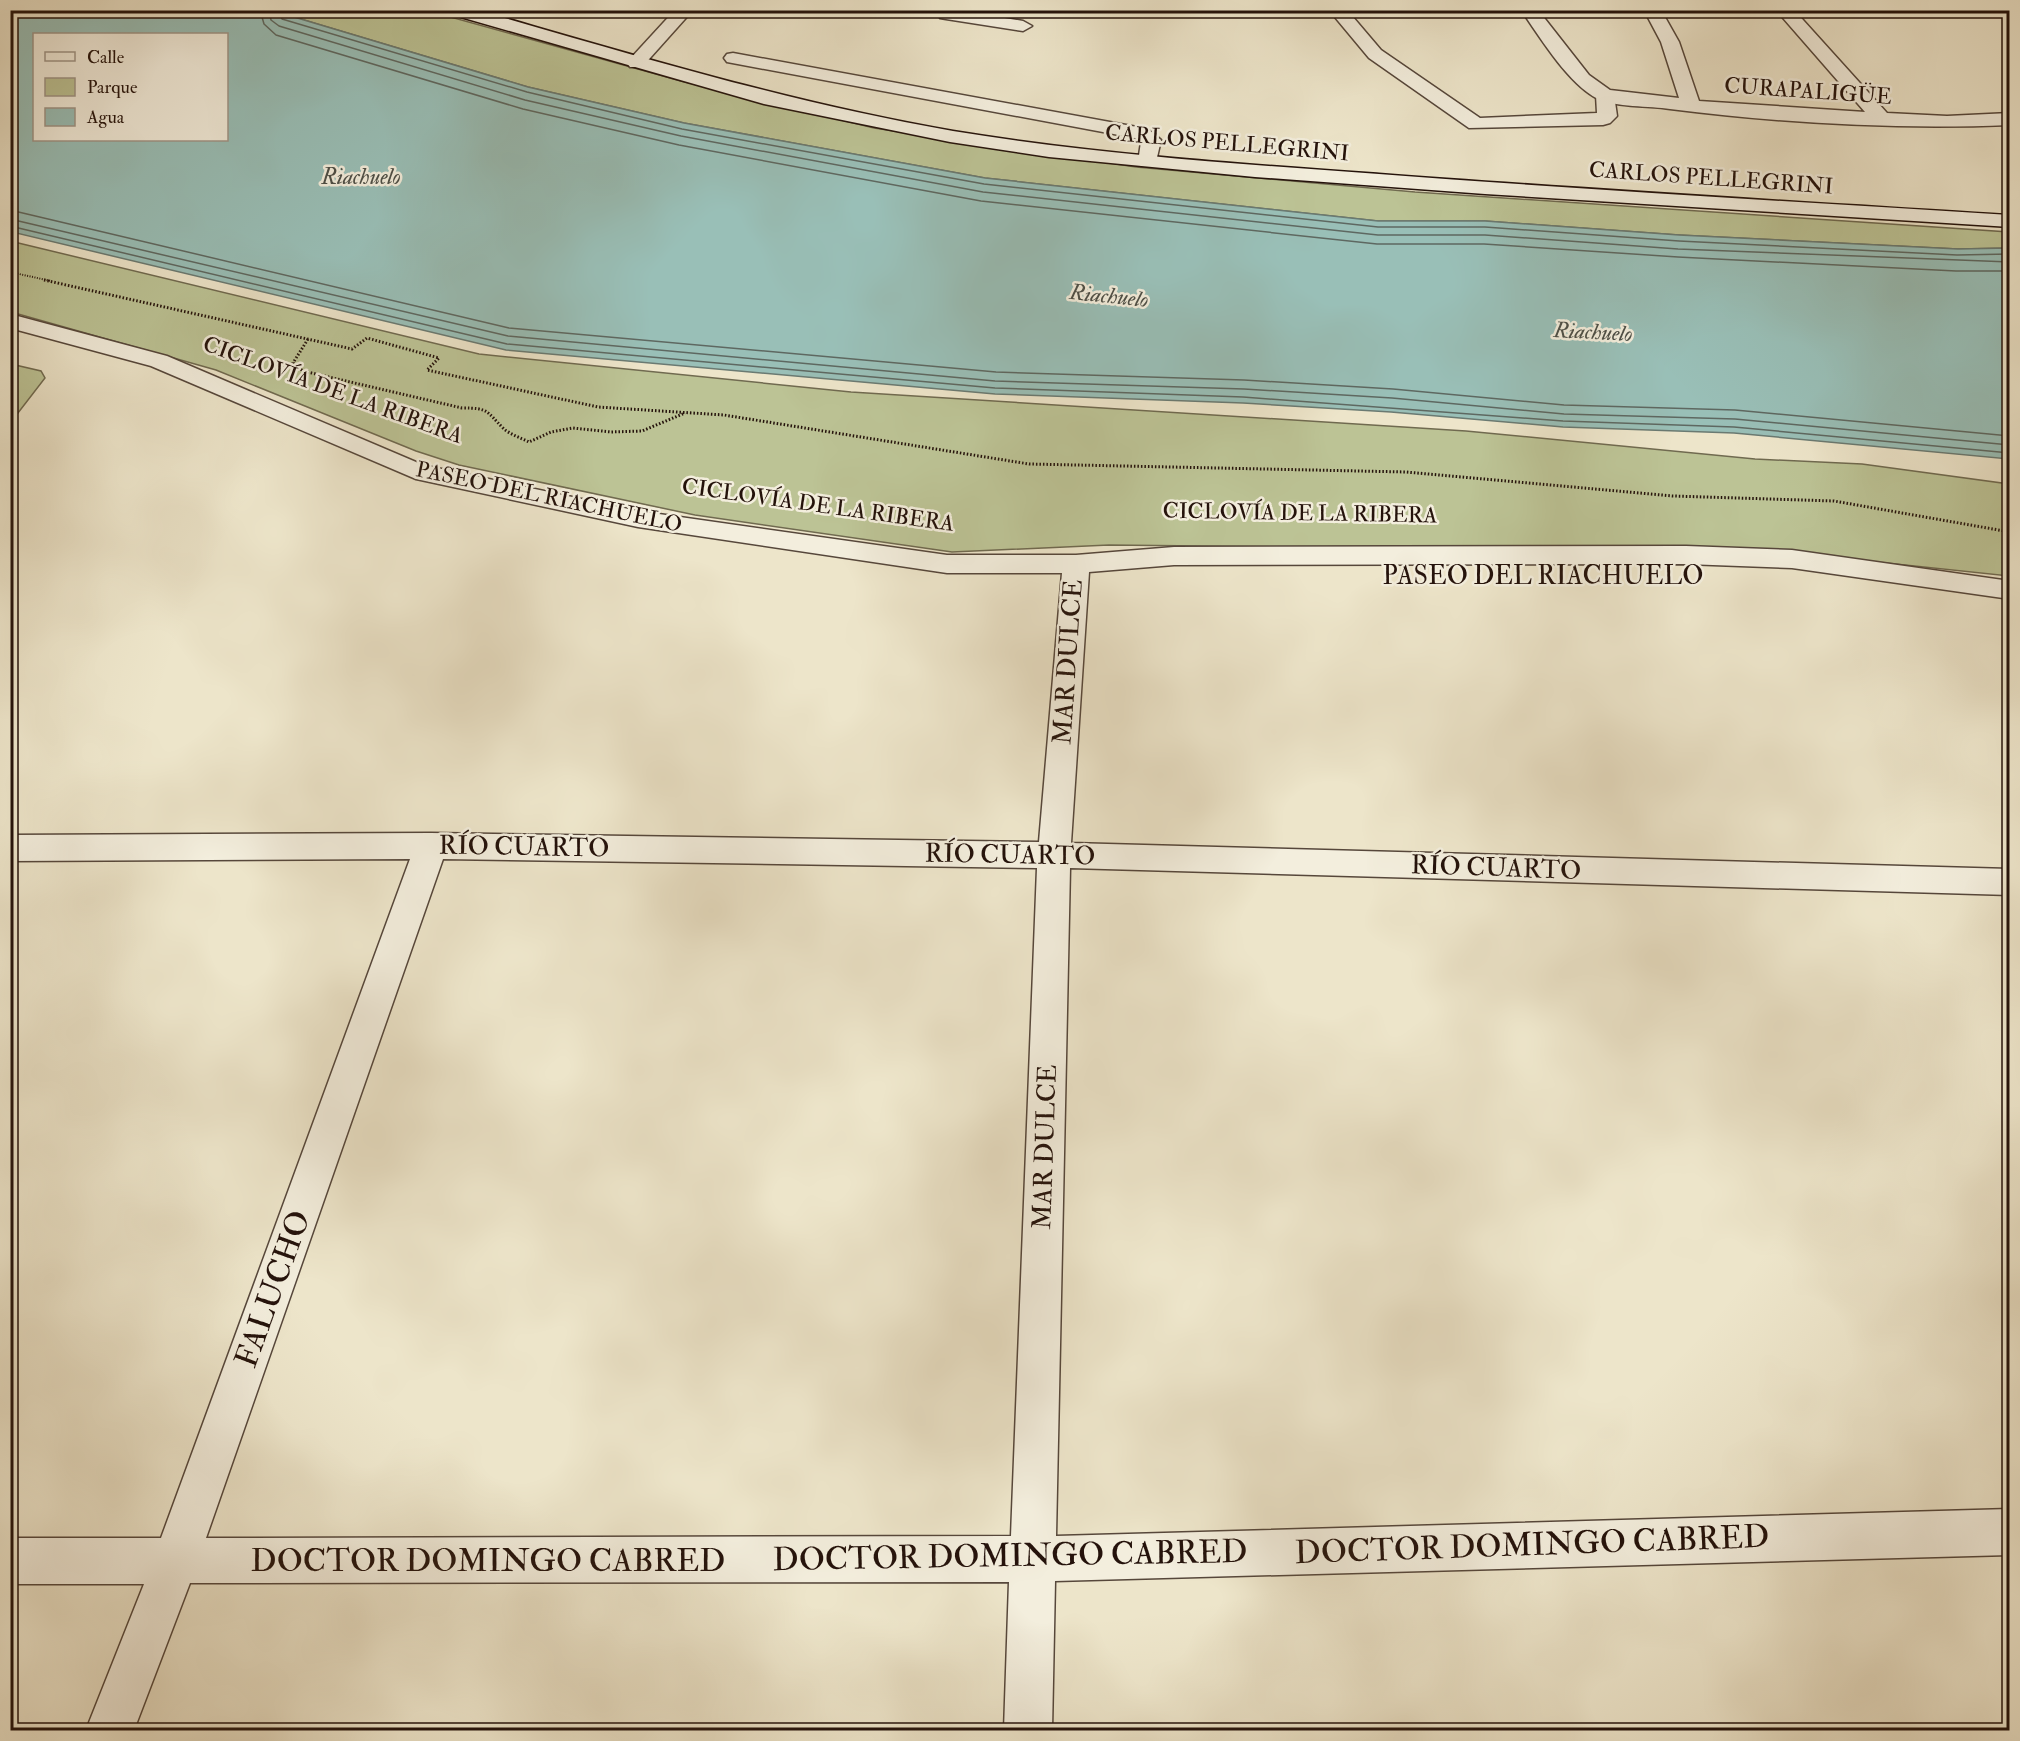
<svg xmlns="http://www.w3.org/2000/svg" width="2020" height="1741" font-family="'IM FELL Double Pica',serif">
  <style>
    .green { fill: #bcc395; stroke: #706a50; stroke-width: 1.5 }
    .water { fill: #99bfb7; stroke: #6a7a72; stroke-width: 1.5; fill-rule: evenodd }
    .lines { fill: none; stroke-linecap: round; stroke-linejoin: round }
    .shore { stroke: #5e6861; stroke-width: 1.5 }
    .lane-casing { stroke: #56473b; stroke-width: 3 }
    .street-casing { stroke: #56473b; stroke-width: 3 }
    .secondary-casing { stroke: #24120b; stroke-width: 3 }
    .path-far1 { stroke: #24120b; stroke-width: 2; stroke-dasharray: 1 1.5; stroke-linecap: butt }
    .path { stroke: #24120b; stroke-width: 3; stroke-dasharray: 1.5 2; stroke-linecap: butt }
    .lane { fill: #f3eedd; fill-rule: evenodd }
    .street { fill: #f3eedd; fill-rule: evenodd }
    .secondary { fill: #f3eedd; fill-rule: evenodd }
    .labels { text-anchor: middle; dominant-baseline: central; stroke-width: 5; stroke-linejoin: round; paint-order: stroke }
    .far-street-label { font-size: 22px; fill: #24120b; stroke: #f3eedd }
    .far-water-label { font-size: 22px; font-style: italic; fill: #4d4f47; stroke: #f3eedd }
    .street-label { font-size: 26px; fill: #24120b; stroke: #f3eedd }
    .near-street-label { font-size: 32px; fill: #24120b; stroke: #f3eedd }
  </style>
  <rect width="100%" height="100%" fill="#ede5ca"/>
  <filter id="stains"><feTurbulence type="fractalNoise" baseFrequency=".00333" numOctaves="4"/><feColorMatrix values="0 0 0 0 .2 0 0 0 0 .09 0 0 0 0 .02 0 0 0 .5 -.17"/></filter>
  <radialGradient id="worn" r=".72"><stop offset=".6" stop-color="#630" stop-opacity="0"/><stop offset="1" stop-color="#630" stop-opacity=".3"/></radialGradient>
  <g class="green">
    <polygon points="274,11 429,11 681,81 874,128 1136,167 1415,192 2009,232 2009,248 1958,249 1679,235 1485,221 1378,221 985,178 684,123 528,87"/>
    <polygon points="10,241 479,354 851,392 1466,431 1755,459 1862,464 2009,484 2009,576 1782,552 1109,545 952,552 695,515 459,465 416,451 216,370 11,312"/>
    <polygon points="11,364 41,371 45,378 11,422"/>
  </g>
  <path class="water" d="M10 11H274L528 87 684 123 985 178 1378 221H1485L1679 235 1958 249 2009 248V459L1734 433 1563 427 1391 412 1243 403 995 394 506 350 12 232ZM34 34H226V140H34Z"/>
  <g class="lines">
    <g class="shore">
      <polyline points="260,10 264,24 276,35 523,109 679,145 981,201 1377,244 1484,244 1678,257 1956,271 2010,271"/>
      <polyline points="269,10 271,20 279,26 525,100 681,136 983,192 1378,235 1485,235 1678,249 2010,262"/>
      <polyline points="277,10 282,19 527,92 682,129 984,184 1378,227 1485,227 1679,241 1957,255 2010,254"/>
      <polyline points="10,210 509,328 996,372 1244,380 1393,389 1564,405 1735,410 2010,436"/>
      <polyline points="10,219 508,336 995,381 1244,389 1392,398 1564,414 1735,419 2010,445"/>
      <polyline points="10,226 507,344 995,388 1243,397 1563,421 1734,427 2010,453"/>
    </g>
    <g class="lane-casing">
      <g id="lane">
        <polygon points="675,10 693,10 642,67 630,67 627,63 630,59"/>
        <polygon points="1329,10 1347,10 1381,50 1480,118 1597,113 1596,95 1605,89 1614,95 1617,116 1610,123 1603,125 1469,128 1369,58"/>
        <polygon points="733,53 1148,129 1161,140 1155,166 1141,166 1138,162 1141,142 1135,138 727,62 724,58 727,54"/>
      </g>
    </g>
    <g class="street-casing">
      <g id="street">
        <polygon points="937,10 957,10 1023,21 1032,26 1023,31 946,19 940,18"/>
        <polygon points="1204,10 1222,10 1222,11 1213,16"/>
        <path d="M1521 10H1538L1589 75 1610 90 1679 98 1661 42 1644 10H1661L1679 42 1699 101 1865 112 1776 10H1794L1887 113 1947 116 2010 113V125C1897 130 1782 123 1670 109 1651 106 1614 107 1598 99 1568 84 1540 37 1521 10Z"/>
        <path d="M10 314 167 356 423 465 638 511 947 555H1076L1174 547 1686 546 1792 550 2010 581V599L1792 568 1686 564 1174 565 1089 572 1071 843 2010 869V895L1070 868 1056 1536 2010 1509V1555L1055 1581 1052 1730H1004L1009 1582 190 1583 134 1730H86L144 1584H10V1538H161L410 859 10 861V835L431 833 1039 842 1062 573H947L638 527 416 479 151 366 10 328ZM443 859 1037 868 1011 1536 206 1538Z"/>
      </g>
    </g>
    <g class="secondary-casing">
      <path id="secondary" d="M448 10H477C634 55 791 103 953 131 1094 154 1237 164 1379 174 1589 190 1799 202 2010 215V227L1485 194 1255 177 1049 157 950 142 764 104 450 14Z"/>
    </g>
    <polyline class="path-far1" points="10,272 51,281"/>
    <g class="path">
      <polyline points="44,280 352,349 367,338 439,358 427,370 598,407 724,415 1029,464 1406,472 1673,496 1834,501 2010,532"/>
      <path d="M308 339 293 363 303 371 462 408C489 408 486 411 503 428 509 434 521 438 529 442L551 432 573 428 611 432 642 431 685 413"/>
    </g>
    <use href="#lane" class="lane"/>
    <use href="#street" class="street"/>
    <use href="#secondary" class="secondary"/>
  </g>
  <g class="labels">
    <g class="far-street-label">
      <text transform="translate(1808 91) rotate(4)">CURAPALIGÜE</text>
      <text transform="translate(1227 143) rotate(5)">CARLOS PELLEGRINI</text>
      <text transform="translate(1711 178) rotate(4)">CARLOS PELLEGRINI</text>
      <text transform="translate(333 390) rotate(20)">CICLOVÍA DE LA RIBERA</text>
      <text transform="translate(549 497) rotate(12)">PASEO DEL RIACHUELO</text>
      <text transform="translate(818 505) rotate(8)">CICLOVÍA DE LA RIBERA</text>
      <text transform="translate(1300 513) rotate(1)">CICLOVÍA DE LA RIBERA</text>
    </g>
    <g class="far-water-label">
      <text x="361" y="177">Riachuelo</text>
      <text transform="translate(1109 296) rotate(6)">Riachuelo</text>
      <text transform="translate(1593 332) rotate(3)">Riachuelo</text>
    </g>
    <g class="street-label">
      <text x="1543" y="576">PASEO DEL RIACHUELO</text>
      <text transform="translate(1068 662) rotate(-86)">MAR DULCE</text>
      <text transform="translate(524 847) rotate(1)">RÍO CUARTO</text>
      <text transform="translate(1010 855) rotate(1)">RÍO CUARTO</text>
      <text transform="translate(1496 868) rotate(2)">RÍO CUARTO</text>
      <text transform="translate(1045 1147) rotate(-88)">MAR DULCE</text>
    </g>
    <g class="near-street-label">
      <text transform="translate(273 1289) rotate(-70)">FALUCHO</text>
      <text transform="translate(1532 1545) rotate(-2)">DOCTOR DOMINGO CABRED</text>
      <text transform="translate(1010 1556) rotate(-1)">DOCTOR DOMINGO CABRED</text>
      <text x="488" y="1561">DOCTOR DOMINGO CABRED</text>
    </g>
  </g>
  <rect width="2020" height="1741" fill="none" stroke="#ede5ca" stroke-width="36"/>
  <rect x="12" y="12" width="1996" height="1717" fill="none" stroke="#24120b" stroke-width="3"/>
  <rect x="18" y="18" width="1984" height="1705" fill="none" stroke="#24120b" stroke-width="1.5"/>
  <rect x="33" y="33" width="195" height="108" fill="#f3eedd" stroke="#a09689" stroke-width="1.5"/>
  <rect x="45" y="52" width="30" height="9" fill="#f3eedd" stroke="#a09689" stroke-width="1.5"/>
  <text x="87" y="63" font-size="18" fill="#24120b">Calle</text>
  <rect x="45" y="78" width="30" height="18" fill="#bcc395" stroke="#a09689" stroke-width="1.5"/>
  <text x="87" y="93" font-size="18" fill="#24120b">Parque</text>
  <rect x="45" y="108" width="30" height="18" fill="#99bfb7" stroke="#a09689" stroke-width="1.5"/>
  <text x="87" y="123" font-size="18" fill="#24120b">Agua</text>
  <rect width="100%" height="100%" filter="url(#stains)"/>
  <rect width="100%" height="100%" fill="url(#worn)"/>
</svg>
